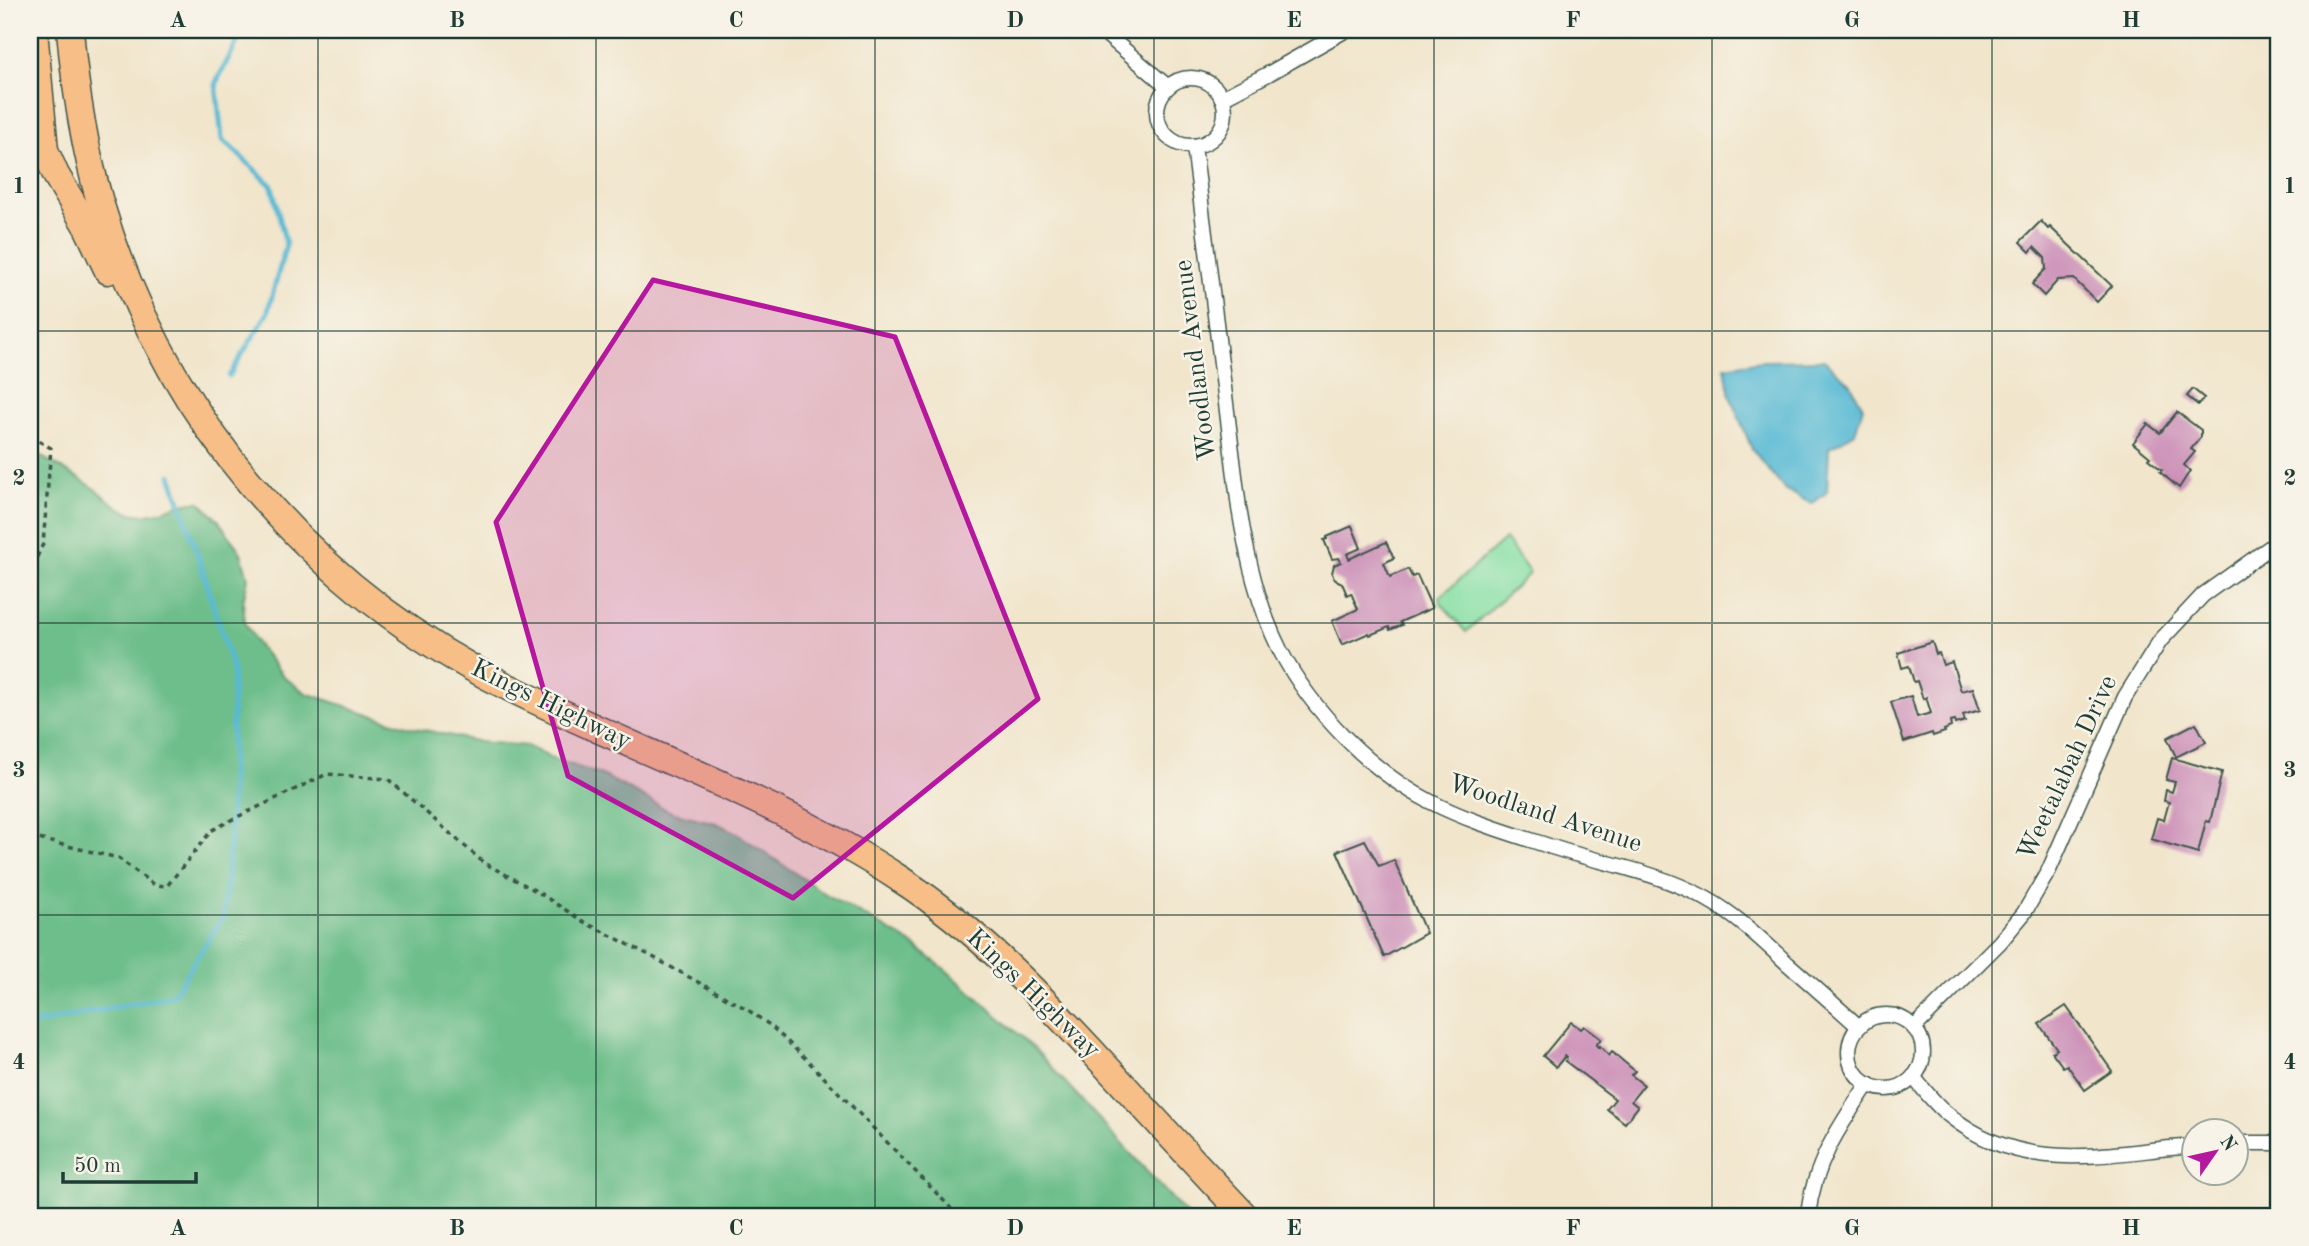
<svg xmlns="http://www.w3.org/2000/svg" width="2309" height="1246" font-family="'Old Standard TT',serif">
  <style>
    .green { fill: #87e0a5; stroke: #538e6c; stroke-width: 2 }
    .forest { fill: #6dbe8a; stroke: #467e5f; stroke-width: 2 }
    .water { fill: #56b9d4; stroke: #3a7b84; stroke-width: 2 }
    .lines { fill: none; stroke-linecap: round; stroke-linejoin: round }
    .stream { stroke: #56b9d4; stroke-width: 5 }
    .building { fill: #cc90b8 }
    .street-casing { stroke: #3e564b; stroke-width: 17 }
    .highway-casing { stroke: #3e564b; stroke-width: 29 }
    .path { stroke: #3e564b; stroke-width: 3.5; stroke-dasharray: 5 5; stroke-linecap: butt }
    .street { stroke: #fff; stroke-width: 14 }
    .highway { stroke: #f7be87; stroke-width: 26 }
    .marked { fill: #b5179e; fill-opacity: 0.2; stroke: #b5179e; stroke-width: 5; stroke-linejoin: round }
    .grid { fill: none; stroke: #1f3d34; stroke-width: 2; stroke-opacity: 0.55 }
    .labels { text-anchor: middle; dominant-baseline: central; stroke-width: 5; stroke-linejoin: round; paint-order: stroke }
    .street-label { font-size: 26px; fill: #1f3d34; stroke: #f7f3e8 }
    .neatline { fill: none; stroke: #1f3d34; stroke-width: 2.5 }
    .grid-label { font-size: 23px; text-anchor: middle; font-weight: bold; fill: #1f3d34 }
  </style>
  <rect width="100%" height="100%" fill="#f7f3e8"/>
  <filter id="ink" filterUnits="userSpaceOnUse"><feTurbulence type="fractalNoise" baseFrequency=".0143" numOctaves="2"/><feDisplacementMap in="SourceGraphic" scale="14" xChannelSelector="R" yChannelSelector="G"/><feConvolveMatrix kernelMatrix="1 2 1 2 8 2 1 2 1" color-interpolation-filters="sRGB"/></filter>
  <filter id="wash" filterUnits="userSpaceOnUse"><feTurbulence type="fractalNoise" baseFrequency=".00686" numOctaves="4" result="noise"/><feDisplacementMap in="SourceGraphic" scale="28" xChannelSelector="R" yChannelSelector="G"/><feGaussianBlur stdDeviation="1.57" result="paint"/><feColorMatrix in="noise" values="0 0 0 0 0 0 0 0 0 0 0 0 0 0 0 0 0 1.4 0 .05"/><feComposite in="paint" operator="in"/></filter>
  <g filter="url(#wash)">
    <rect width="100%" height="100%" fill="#f1e5cb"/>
    <polygon class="green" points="1505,539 1530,573 1466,632 1441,603 1440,597"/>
    <path class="forest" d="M30 451C51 462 71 473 91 486 105 496 119 512 137 514 159 517 178 500 200 502L219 521 241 553 248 578 243 602 245 623 258 645 284 677 306 693 406 726 480 742 527 746 553 759 602 775 671 812 716 823 735 832 824 893 908 941 946 970 1031 1045 1188 1216H30Z"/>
    <polygon class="water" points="1824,360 1850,383 1863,407 1855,433 1829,448 1827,492 1812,504 1784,489 1752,449 1730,396 1725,367 1762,361"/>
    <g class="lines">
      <g class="stream">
        <polyline points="229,376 267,314 286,245 272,186 222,139 216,83 243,30"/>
        <polyline points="30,1025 173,995 223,917 230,842 233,670 201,565 171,475"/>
      </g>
    </g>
    <g id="blocks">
      <g class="building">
        <polygon points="2041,221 2048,229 2050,227 2112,286 2097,302 2074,279 2058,280 2044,296 2032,284 2046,269 2045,258 2034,247 2030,252 2020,242"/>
        <polygon points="2193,389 2204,398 2198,405 2187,396"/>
        <polygon points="2177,412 2201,430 2201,437 2191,449 2195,452 2184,465 2190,471 2179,488 2160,472 2162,470 2148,459 2150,457 2133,443 2148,424 2160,433"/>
        <polygon points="1352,526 1361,548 1347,554 1349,559 1386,542 1394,558 1384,563 1390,577 1408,569 1412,577 1417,575 1432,608 1400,622 1402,625 1390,630 1389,627 1370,635 1369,633 1342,645 1332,621 1358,609 1351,593 1347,595 1342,583 1334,579 1332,573 1334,565 1341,562 1339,558 1332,559 1324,540 1327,539 1327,537"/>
        <polygon points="1932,642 1936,654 1939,653 1943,665 1952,662 1961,691 1973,688 1980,710 1963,715 1965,721 1955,724 1955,721 1950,722 1951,727 1944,730 1945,732 1933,736 1932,733 1904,742 1891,702 1911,696 1917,717 1931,713 1926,697 1923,699 1917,681 1914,682 1909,666 1902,668 1898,653"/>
        <polygon points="2196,723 2206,742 2176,757 2167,738"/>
        <polygon points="2172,758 2222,772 2210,822 2206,821 2198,853 2151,839 2157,818 2164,820 2169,802 2164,801 2166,790 2172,792 2175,782 2166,780"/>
        <polygon points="1365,840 1379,866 1394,860 1426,933 1384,957 1337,851"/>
        <polygon points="2066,1006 2112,1071 2085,1090 2067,1065 2063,1067 2052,1052 2057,1049 2039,1024"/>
        <polygon points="1571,1022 1581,1029 1584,1026 1601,1039 1596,1045 1599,1048 1600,1046 1609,1056 1612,1052 1635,1071 1631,1075 1644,1085 1631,1101 1638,1107 1625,1123 1607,1109 1615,1099 1565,1061 1567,1058 1565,1056 1556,1067 1543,1056"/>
      </g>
    </g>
  </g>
  <g filter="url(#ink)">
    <use href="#blocks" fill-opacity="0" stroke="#3e564b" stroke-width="2"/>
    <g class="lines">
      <g class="street-casing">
        <g id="street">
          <polyline points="1101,30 1168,87"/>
          <circle cx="1191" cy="112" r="34"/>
          <polyline points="1222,98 1268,74 1346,30"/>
          <path d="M1194 146 1239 508C1247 557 1258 606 1280 650 1311 710 1371 772 1431 802 1470 822 1513 834 1555 848 1605 864 1658 872 1705 898 1736 915 1762 940 1788 964 1812 985 1836 1006 1859 1027"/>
          <circle cx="1886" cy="1052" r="37"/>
          <polyline points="1914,1028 2000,942 2024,913 2049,870 2125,697 2160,641 2203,595 2279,541"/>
          <path d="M1913 1077C1925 1090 1936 1106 1950 1116 2026 1177 2107 1152 2194 1146"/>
          <polyline points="2236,1143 2279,1143"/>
          <path d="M1808 1216C1813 1165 1840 1125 1868 1084"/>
        </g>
      </g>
      <g class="highway-casing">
        <g id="highway">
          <polyline points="34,30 45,150 56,175 87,227 108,271"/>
          <path d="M70 30C75 88 84 146 100 202 162 413 310 588 506 686 637 752 778 799 900 879 977 929 1040 995 1102 1062 1149 1113 1197 1165 1245 1216"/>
        </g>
      </g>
      <g class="path">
        <polyline points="30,436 51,448 43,544 37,557 30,564"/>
        <polyline points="30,837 118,858 154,885 167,886 211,831 231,820 327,774 388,779 484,863 538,892 584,922 651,956 745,1008 771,1026 809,1062 949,1206 956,1216"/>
      </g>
      <use href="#street" class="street"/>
      <use href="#highway" class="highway"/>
    </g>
  </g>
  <path class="marked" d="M653 280 895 337 1038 699 793 898 568 776 496 522Z"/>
  <path class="grid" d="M318 30V1216M596 30V1216M875 30V1216M1154 30V1216M1434 30V1216M1712 30V1216M1992 30V1216M30 331H2279M30 623H2279M30 915H2279"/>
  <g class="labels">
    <g class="street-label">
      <text transform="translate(1196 360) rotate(-97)">Woodland Avenue</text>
      <text transform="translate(551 705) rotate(26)">Kings Highway</text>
      <text transform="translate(2068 768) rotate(-65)">Weetalabah Drive</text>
      <text transform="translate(1545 814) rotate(18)">Woodland Avenue</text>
      <text transform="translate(1033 994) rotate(44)">Kings Highway</text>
    </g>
  </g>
  <rect width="2309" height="1246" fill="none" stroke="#f7f3e8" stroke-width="77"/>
  <g transform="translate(2215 1152) rotate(56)"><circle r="33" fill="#f7f3e8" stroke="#a1aaa0" stroke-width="2"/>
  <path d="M0-5L12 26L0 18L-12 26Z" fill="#b5179e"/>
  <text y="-10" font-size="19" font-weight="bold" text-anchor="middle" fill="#1f3d34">N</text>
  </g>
  <path d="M63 1172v10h133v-10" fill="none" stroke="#1f3d34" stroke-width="3.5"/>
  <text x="74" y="1172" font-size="21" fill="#1f3d34" stroke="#f7f3e8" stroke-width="5" paint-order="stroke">50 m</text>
  <rect x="38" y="38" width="2232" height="1170" class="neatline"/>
  <g class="grid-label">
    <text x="178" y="27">A</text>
    <text x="457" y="27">B</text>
    <text x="736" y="27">C</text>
    <text x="1015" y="27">D</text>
    <text x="1294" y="27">E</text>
    <text x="1573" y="27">F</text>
    <text x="1852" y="27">G</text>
    <text x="2131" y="27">H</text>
    <text x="19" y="193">1</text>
    <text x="2290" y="193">1</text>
    <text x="19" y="485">2</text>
    <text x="2290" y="485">2</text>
    <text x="19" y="777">3</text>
    <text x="2290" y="777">3</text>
    <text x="19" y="1069">4</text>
    <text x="2290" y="1069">4</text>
    <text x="178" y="1235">A</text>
    <text x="457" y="1235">B</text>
    <text x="736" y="1235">C</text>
    <text x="1015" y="1235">D</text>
    <text x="1294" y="1235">E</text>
    <text x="1573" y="1235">F</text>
    <text x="1852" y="1235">G</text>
    <text x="2131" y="1235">H</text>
  </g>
</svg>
